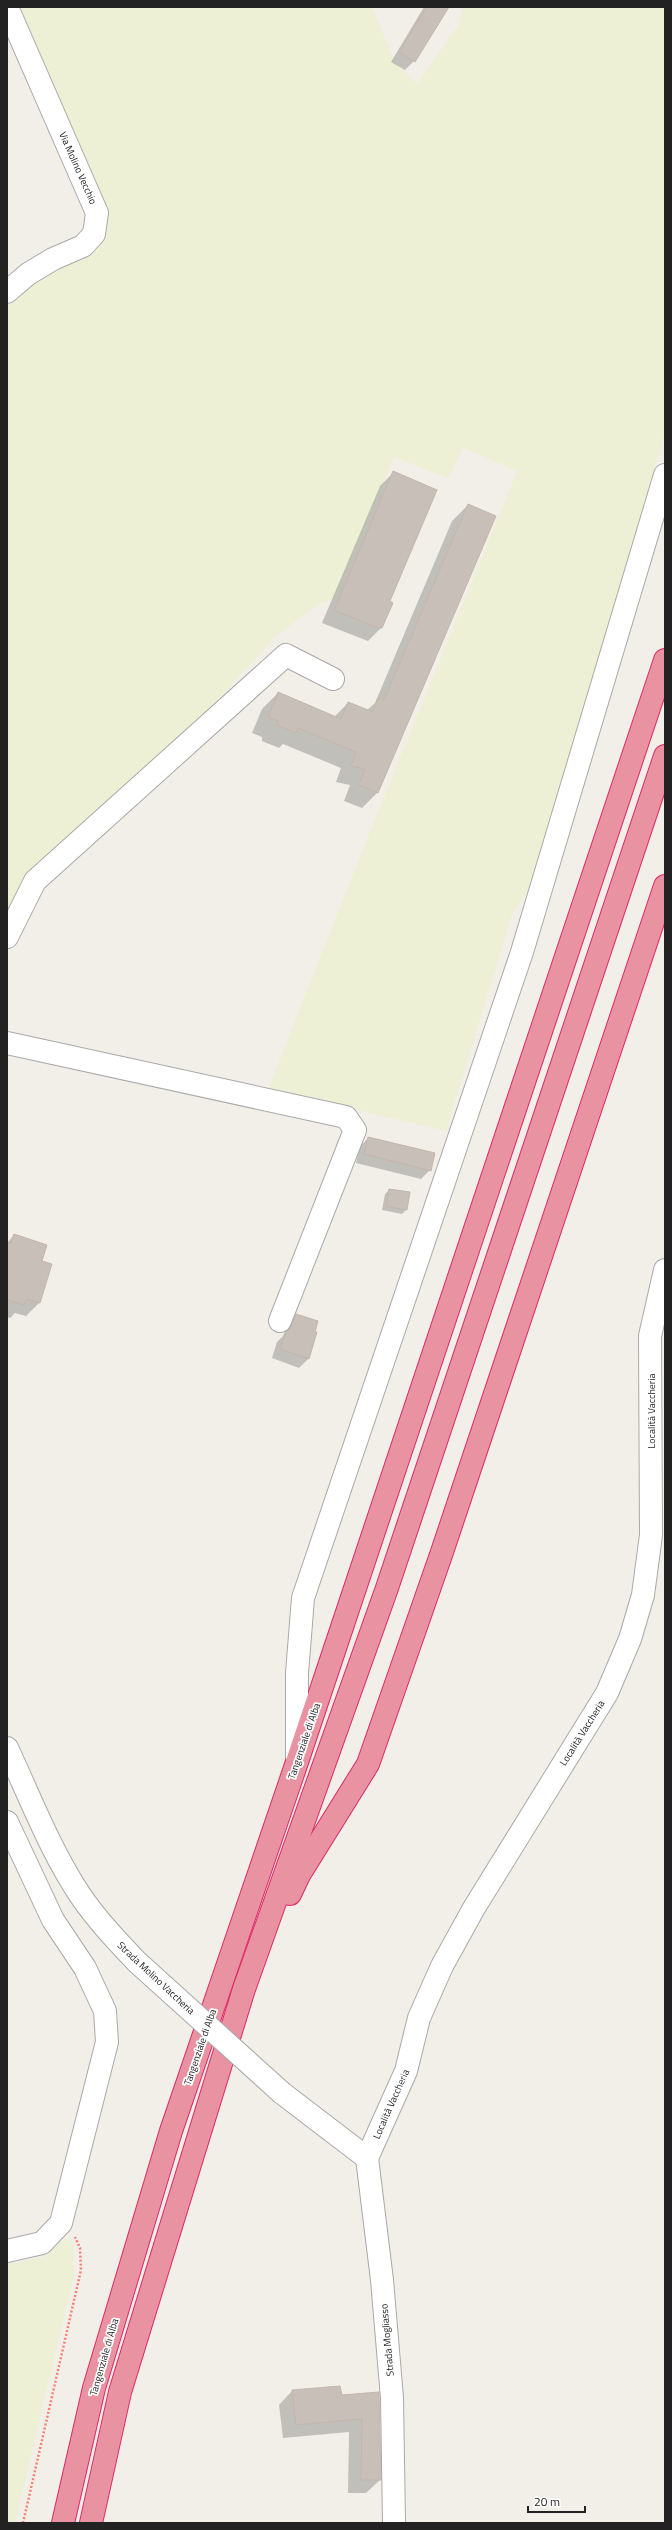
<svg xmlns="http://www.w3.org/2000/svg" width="672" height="2530" font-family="'Titillium Web',sans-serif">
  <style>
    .farmland { fill: #eef0d5 }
    .shadow { fill: #0003 }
    .building { fill: #c7bfb8; stroke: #c4b6ab }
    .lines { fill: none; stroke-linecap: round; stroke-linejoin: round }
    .minor-casing { stroke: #a9a9a9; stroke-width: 24 }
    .highway-casing { stroke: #dc2a67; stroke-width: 24 }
    .path { stroke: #fa8072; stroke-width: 2.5; stroke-dasharray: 2 2; stroke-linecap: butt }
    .minor { stroke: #fff; stroke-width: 22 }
    .highway { stroke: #e892a2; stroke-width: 22 }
    .minor-bridge-casing { stroke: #a9a9a9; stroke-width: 24; stroke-linecap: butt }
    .minor-bridge { stroke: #fff; stroke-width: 22 }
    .labels { text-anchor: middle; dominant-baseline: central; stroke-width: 3.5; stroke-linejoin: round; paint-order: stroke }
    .street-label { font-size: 10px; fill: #222; stroke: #fff }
  </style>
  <rect width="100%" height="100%" fill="#f2efe9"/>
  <g class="farmland">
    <polygon points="12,7 372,7 395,62 417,84 459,24 463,7 665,7 665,434 529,891 513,912 446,1131 268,1089 379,809 517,471 463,448 448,478 394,457 334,599 318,605 276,636 200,719 144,768 55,856 7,919 7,305 23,288 98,241"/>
    <polygon points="68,2237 74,2246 75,2272 15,2523 7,2523 7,2262 16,2263 43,2257"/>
  </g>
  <g class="shadow">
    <polygon points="424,7 447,7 414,61 405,70 391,62"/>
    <polygon points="393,473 388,602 381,628 368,641 322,623 380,486"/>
    <polygon points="468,505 377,793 362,808 344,801 350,785 336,782 341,768 283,744 279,748 262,741 262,737 252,733 262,709 278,693 334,717 348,703 367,710 375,703 452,521"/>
    <polygon points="368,1138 430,1170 421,1179 356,1163 360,1147"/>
    <polygon points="389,1190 406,1210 402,1214 382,1210 385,1194"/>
    <polygon points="14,1235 41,1262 50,1265 39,1303 26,1316 15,1313 10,1318 7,1317 7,1243"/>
    <polygon points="297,1315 314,1332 308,1359 299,1368 272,1358 277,1342 283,1336 288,1324"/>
    <polygon points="292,2391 341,2396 378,2393 380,2480 366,2493 348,2493 349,2432 283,2438 279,2405"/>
  </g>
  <g class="building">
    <polygon points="427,7 449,7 415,62 399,52"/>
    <polygon points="393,471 437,490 390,601 393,603 382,628 378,628 334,610"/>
    <polygon points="468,504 496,516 378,793 359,785 365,769 351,766 356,752 298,728 296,733 277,725 278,721 268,717 278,692 341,719 348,702 373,712 378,698 384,700"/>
    <polygon points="368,1137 435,1153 431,1171 364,1154"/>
    <polygon points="389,1189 410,1192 407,1210 386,1206"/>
    <polygon points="14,1234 47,1245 42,1261 52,1264 40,1303 26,1299 24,1305 7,1300 7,1242 11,1244"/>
    <polygon points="296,1314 318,1321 315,1332 317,1332 309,1359 280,1349 286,1332 291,1326"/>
    <polygon points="340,2386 342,2395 379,2392 381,2480 361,2480 362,2419 296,2425 292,2390"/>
  </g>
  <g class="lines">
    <g class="minor-casing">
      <g id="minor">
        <polyline points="7,7 97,213 94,234 83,246 53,259 28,274 7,292"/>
        <polyline points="7,937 35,881 286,655 333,679"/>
        <polyline points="7,1043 346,1117 355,1130 280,1321"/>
        <path d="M7 1748C30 1797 50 1850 80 1895 97 1920 117 1941 137 1962"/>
        <polyline points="297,1757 297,1673 303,1598 522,952 665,475"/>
        <polyline points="7,1822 53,1920 85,1968 105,2011 107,2042 61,2223 42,2243 7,2251"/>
        <polyline points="282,2093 367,2158"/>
        <polyline points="367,2158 406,2071 419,2018 442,1966 474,1908 607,1693 630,1639 643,1595 651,1535 650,1336 665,1270"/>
        <polyline points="367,2158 382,2280 392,2398 394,2523"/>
      </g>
    </g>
    <g class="highway-casing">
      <g id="highway">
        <polyline points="290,1894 299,1875 368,1764 442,1552 665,886"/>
        <polyline points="63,2523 94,2388 171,2131 297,1762 665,660"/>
        <polyline points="91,2523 120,2392 244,1989 387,1588 665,756"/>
      </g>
    </g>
    <polyline class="path" points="23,2523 81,2270 80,2248 75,2237"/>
    <use href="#minor" class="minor"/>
    <use href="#highway" class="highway"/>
    <g class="minor-bridge-casing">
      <polyline id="minor-bridge" points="137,1962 282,2093"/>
    </g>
    <use href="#minor-bridge" class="minor-bridge"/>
  </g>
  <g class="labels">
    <g class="street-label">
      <text transform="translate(78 168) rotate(66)">Via Molino Vecchio</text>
      <text transform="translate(651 1411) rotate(-90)">Località Vaccheria</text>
      <text transform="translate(582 1733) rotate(-58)">Località Vaccheria</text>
      <text transform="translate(304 1741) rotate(-71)">Tangenziale di Alba</text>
      <text transform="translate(156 1978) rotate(43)">Strada Molino Vaccheria</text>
      <text transform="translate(200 2047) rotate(-71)">Tangenziale di Alba</text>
      <text transform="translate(391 2104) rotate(-66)">Località Vaccheria</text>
      <text transform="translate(387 2340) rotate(-95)">Strada Mogliasso</text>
      <text transform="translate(104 2357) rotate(-74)">Tangenziale di Alba</text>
    </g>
  </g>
  <rect width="672" height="2530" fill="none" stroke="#222222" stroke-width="16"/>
  <path d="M528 2506v6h57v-6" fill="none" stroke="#222222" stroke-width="2"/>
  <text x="534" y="2506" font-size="12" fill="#222222" stroke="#ffffff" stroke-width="3" paint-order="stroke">20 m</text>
</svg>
